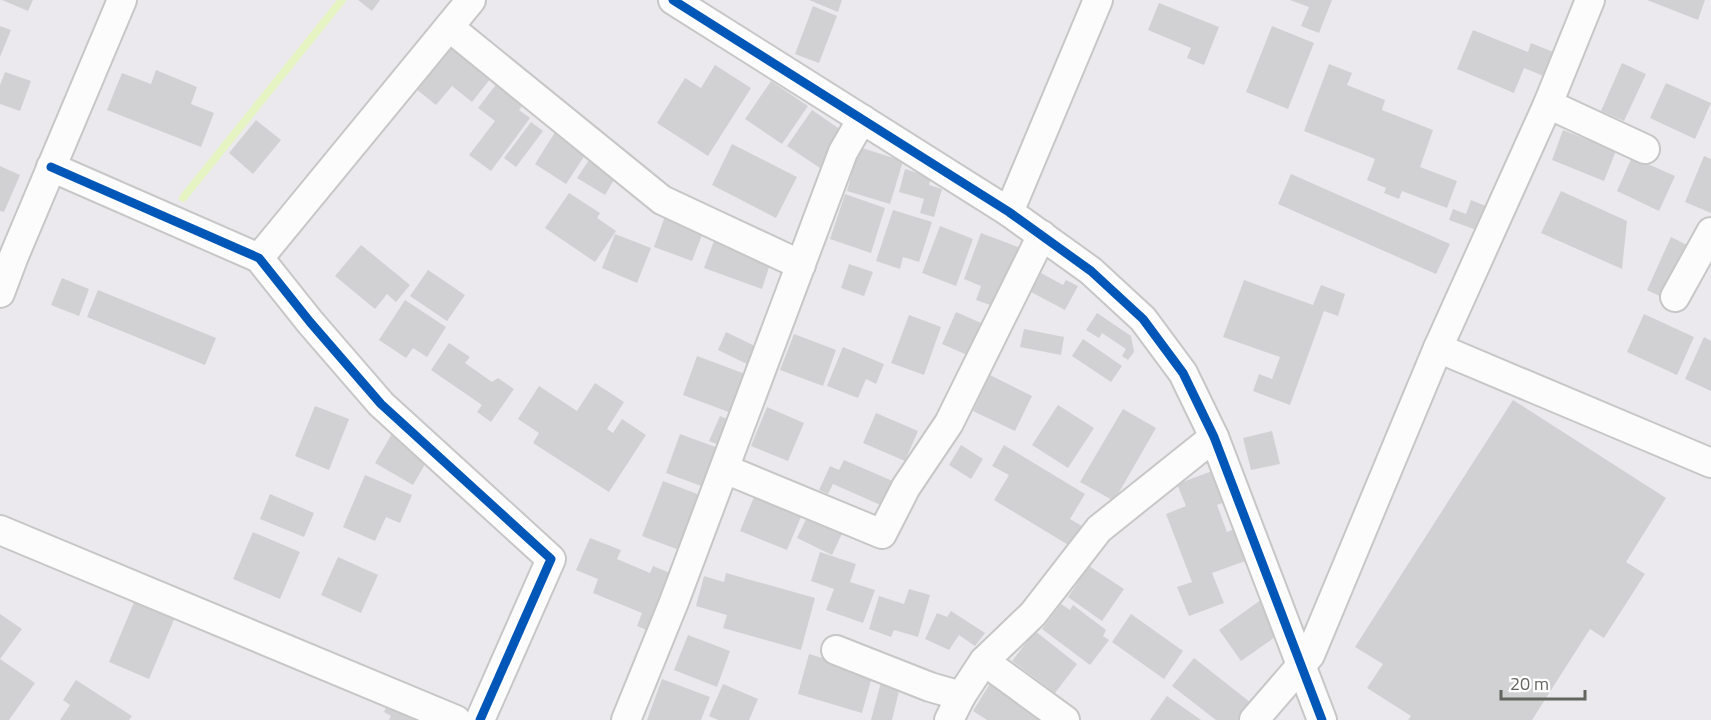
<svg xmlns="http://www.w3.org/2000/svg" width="1711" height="720" font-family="'Titillium Web',sans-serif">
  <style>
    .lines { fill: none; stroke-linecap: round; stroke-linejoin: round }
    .stream { stroke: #e5f4c2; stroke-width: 8 }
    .building { fill: #d1d1d3 }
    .minor-casing { stroke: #c7c7c7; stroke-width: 32 }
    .minor { stroke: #fcfcfc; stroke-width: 28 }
    .cycleway-casing { stroke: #fff; stroke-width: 13 }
    .cycleway { stroke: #0057b8; stroke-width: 9 }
  </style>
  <rect width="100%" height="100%" fill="#ebe9ed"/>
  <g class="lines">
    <polyline class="stream" points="183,198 342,0"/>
  </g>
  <g class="building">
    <polygon points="2,0 33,0 28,11"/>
    <polygon points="358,0 380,0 372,11"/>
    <polygon points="809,0 842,0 838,12"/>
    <polygon points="1290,0 1332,0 1319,33 1301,26 1309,7"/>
    <polygon points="1647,0 1705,0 1698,20"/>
    <polygon points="1159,3 1219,27 1204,65 1187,58 1191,48 1148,30"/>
    <polygon points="813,6 837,16 819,63 795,54"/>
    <polygon points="0,26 11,30 0,57"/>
    <polygon points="1272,26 1314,43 1288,109 1246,92"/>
    <polygon points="1473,30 1528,52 1531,43 1556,53 1546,77 1524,68 1514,93 1457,69"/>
    <polygon points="454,41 494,74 472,102 452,86 436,105 415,88"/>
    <polygon points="1622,63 1646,74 1624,121 1601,111"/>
    <polygon points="1329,64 1352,73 1347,85 1385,100 1382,110 1433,130 1420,167 1457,181 1447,208 1402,191 1399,199 1384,193 1386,188 1367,180 1375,159 1304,131"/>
    <polygon points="715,65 751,88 708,156 657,123 685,78 701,88"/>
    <polygon points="156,70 197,87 191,104 214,113 201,147 107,110 122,73 151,84"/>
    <polygon points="5,72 31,81 20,111 0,104 0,85"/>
    <polygon points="771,81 808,106 782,144 745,119"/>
    <polygon points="498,82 525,102 519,110 530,118 491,171 469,155 495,121 478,108"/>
    <polygon points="1666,83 1711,103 1695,139 1650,118"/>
    <polygon points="812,110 844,132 820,168 787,146"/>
    <polygon points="256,120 281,140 253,174 229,153"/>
    <polygon points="531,122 543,131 516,167 504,158"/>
    <polygon points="557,129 589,149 566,184 535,164"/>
    <polygon points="1563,130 1616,151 1604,181 1552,160"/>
    <polygon points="732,144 797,177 776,218 712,185"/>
    <polygon points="859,147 903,161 890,204 847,191"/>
    <polygon points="593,154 620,170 605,195 577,178"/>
    <polygon points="1704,156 1711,159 1711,213 1685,202"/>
    <polygon points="1632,157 1675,176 1659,211 1617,191"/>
    <polygon points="0,166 20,175 4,212 0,211"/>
    <polygon points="905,169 931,177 929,185 942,189 934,217 920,213 924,199 899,192"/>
    <polygon points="1291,174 1450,244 1436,274 1278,204"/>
    <polygon points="1561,191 1627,221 1622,269 1541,233"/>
    <polygon points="569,193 600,213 597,218 616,231 595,262 545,228"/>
    <polygon points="845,194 885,208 871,253 830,239"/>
    <polygon points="1471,200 1488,207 1479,231 1449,220 1453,209 1466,214"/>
    <polygon points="893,210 932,222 919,262 903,257 900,269 876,261"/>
    <polygon points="665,216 704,230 692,261 654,247"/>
    <polygon points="940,226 973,239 956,286 922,273"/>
    <polygon points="981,233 1021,248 999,308 976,300 981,286 964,279"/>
    <polygon points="615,234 651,248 637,283 602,268"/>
    <polygon points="1671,237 1689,246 1666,299 1647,290"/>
    <polygon points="714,241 771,261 762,289 704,268"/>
    <polygon points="361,245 410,285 396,302 387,294 375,309 335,276"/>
    <polygon points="849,264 873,272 864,296 841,288"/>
    <polygon points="428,270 465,295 447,321 410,296"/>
    <polygon points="1041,273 1063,285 1066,280 1078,286 1065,310 1031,292"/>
    <polygon points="62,278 89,289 79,316 51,305"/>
    <polygon points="1244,280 1313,305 1321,285 1345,294 1338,316 1324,311 1290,405 1253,391 1259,374 1272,379 1280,357 1223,337"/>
    <polygon points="98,290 216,338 205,365 87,317"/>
    <polygon points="405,300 446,327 427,357 413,348 406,358 379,340"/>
    <polygon points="956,312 988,326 974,358 942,344"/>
    <polygon points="1097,313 1131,336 1134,352 1128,360 1122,356 1126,349 1102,333 1099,338 1086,330"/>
    <polygon points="1644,314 1694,337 1677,375 1627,352"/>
    <polygon points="909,315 941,327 924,375 891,363"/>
    <polygon points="1024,329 1064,337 1061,355 1020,347"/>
    <polygon points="726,332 757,347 749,365 718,350"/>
    <polygon points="794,334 836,350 823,386 780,370"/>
    <polygon points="1704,337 1711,341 1711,391 1685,379"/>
    <polygon points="1083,339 1122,366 1111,382 1072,356"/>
    <polygon points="449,343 470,357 465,363 492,382 498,378 514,389 491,422 477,412 482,405 431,370"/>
    <polygon points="843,347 884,364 876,384 866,379 858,398 827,386"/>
    <polygon points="697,356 748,375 734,414 683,395"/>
    <polygon points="990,375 1032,396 1015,431 973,411"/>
    <polygon points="595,383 624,402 607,429 613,433 622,419 646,435 609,492 533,443 539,433 518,419 539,386 577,411"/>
    <polygon points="1513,400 1666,498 1626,562 1645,574 1604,638 1590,629 1532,720 1408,720 1411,716 1367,688 1383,664 1355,647"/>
    <polygon points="1058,405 1094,428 1068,468 1032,445"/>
    <polygon points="315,406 349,419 329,470 295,456"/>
    <polygon points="767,407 804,423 788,461 751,446"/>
    <polygon points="1123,409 1156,428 1114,501 1080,482"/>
    <polygon points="876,413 918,431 905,461 863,443"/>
    <polygon points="720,416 737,423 727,448 709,441"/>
    <polygon points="1272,431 1280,464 1251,470 1243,438"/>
    <polygon points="393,432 431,454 413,485 375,463"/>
    <polygon points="680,434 718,448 704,487 666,473"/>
    <polygon points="961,445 983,459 971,479 949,465"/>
    <polygon points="1004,445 1085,494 1070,519 1082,526 1070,546 994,500 1009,475 992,466"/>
    <polygon points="844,460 895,482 885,507 833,484 828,494 819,490 830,466 839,470"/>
    <polygon points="1215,470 1227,501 1217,505 1227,532 1239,527 1251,559 1212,573 1224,603 1189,616 1177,587 1192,582 1166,514 1186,506 1177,484"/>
    <polygon points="365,475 412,495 400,523 386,517 375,541 343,527"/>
    <polygon points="663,481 700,495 679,550 642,536"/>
    <polygon points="756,492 803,512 787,550 740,531"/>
    <polygon points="270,494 314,513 304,537 260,519"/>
    <polygon points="810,511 845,527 832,555 797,538"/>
    <polygon points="253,532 300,552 280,599 233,579"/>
    <polygon points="590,538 621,550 617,559 650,573 653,566 680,577 656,634 637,626 642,613 593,593 598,579 576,570"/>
    <polygon points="820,552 856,564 850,582 875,590 863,623 826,610 834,589 811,581"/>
    <polygon points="338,557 378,575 361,613 321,595"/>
    <polygon points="1089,566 1124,589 1102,621 1068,597"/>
    <polygon points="726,573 815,598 801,650 723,628 727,615 696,606 704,576 724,582"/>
    <polygon points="909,589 930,595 918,637 894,630 891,637 869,629 879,596 904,604"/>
    <polygon points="138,593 178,610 149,679 109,662"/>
    <polygon points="1262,599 1285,630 1241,661 1219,630"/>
    <polygon points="1061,604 1070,610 1073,605 1106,630 1103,636 1109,640 1090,665 1042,629"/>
    <polygon points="951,611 985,633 975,646 959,635 949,650 925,639 937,613 947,617"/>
    <polygon points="0,614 22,629 0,659 35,683 9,720 0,720"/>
    <polygon points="1131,614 1183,651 1164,679 1112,642"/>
    <polygon points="1035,631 1077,664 1055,693 1012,661"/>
    <polygon points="688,635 730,651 717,687 674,670"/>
    <polygon points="809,654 873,673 862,713 798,694"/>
    <polygon points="1194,658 1255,706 1244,720 1216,720 1172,686"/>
    <polygon points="994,677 1055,720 987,720 973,711"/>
    <polygon points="662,679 710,697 701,720 647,720"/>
    <polygon points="76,680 132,716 129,720 60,720 70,705 63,700"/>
    <polygon points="881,682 900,687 892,720 871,720"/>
    <polygon points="723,684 758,699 749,720 718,720 709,716"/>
    <polygon points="391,695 430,720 389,720 391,716 384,712"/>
    <polygon points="1167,696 1201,720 1150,720"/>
  </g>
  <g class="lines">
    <g class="minor-casing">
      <g id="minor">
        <polyline points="673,0 1009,212 1091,271 1143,319 1183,373 1214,437 1322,720"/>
        <polyline points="449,27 662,200 801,265"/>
        <polyline points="1548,104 1645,149"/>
        <polyline points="51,167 259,258 310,322 381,404 551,559 480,720"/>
        <polyline points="1009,212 1098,0"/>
        <polyline points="259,258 471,0"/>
        <polyline points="0,293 14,256 122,0"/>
        <polyline points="1675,297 1711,232"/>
        <polyline points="1438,348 1711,463"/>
        <polyline points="725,469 882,534 906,487 949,423 1042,235"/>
        <polyline points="0,530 456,720"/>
        <polyline points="836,650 930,687 961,696"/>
        <polyline points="984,661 1065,720"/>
        <polyline points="626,720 674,602 843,152 862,119"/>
        <polyline points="949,720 961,696 984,661 1033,614 1099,529 1214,437"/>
        <polyline points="1254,720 1310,655 1438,348 1548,104 1590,0"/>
      </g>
    </g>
    <use href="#minor" class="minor"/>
    <g class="cycleway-casing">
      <g id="cycleway">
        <polyline points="673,0 1009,212 1091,271 1143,319 1183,373 1214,437 1322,720"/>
        <polyline points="51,167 259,258 310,322 381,404 551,559 480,720"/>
      </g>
    </g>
    <use href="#cycleway" class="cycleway"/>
  </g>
  <path d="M1501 690v9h84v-9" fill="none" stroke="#63665f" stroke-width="3"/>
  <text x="1510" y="690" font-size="18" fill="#63665f" stroke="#ffffff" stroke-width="4.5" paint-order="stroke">20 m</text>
</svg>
